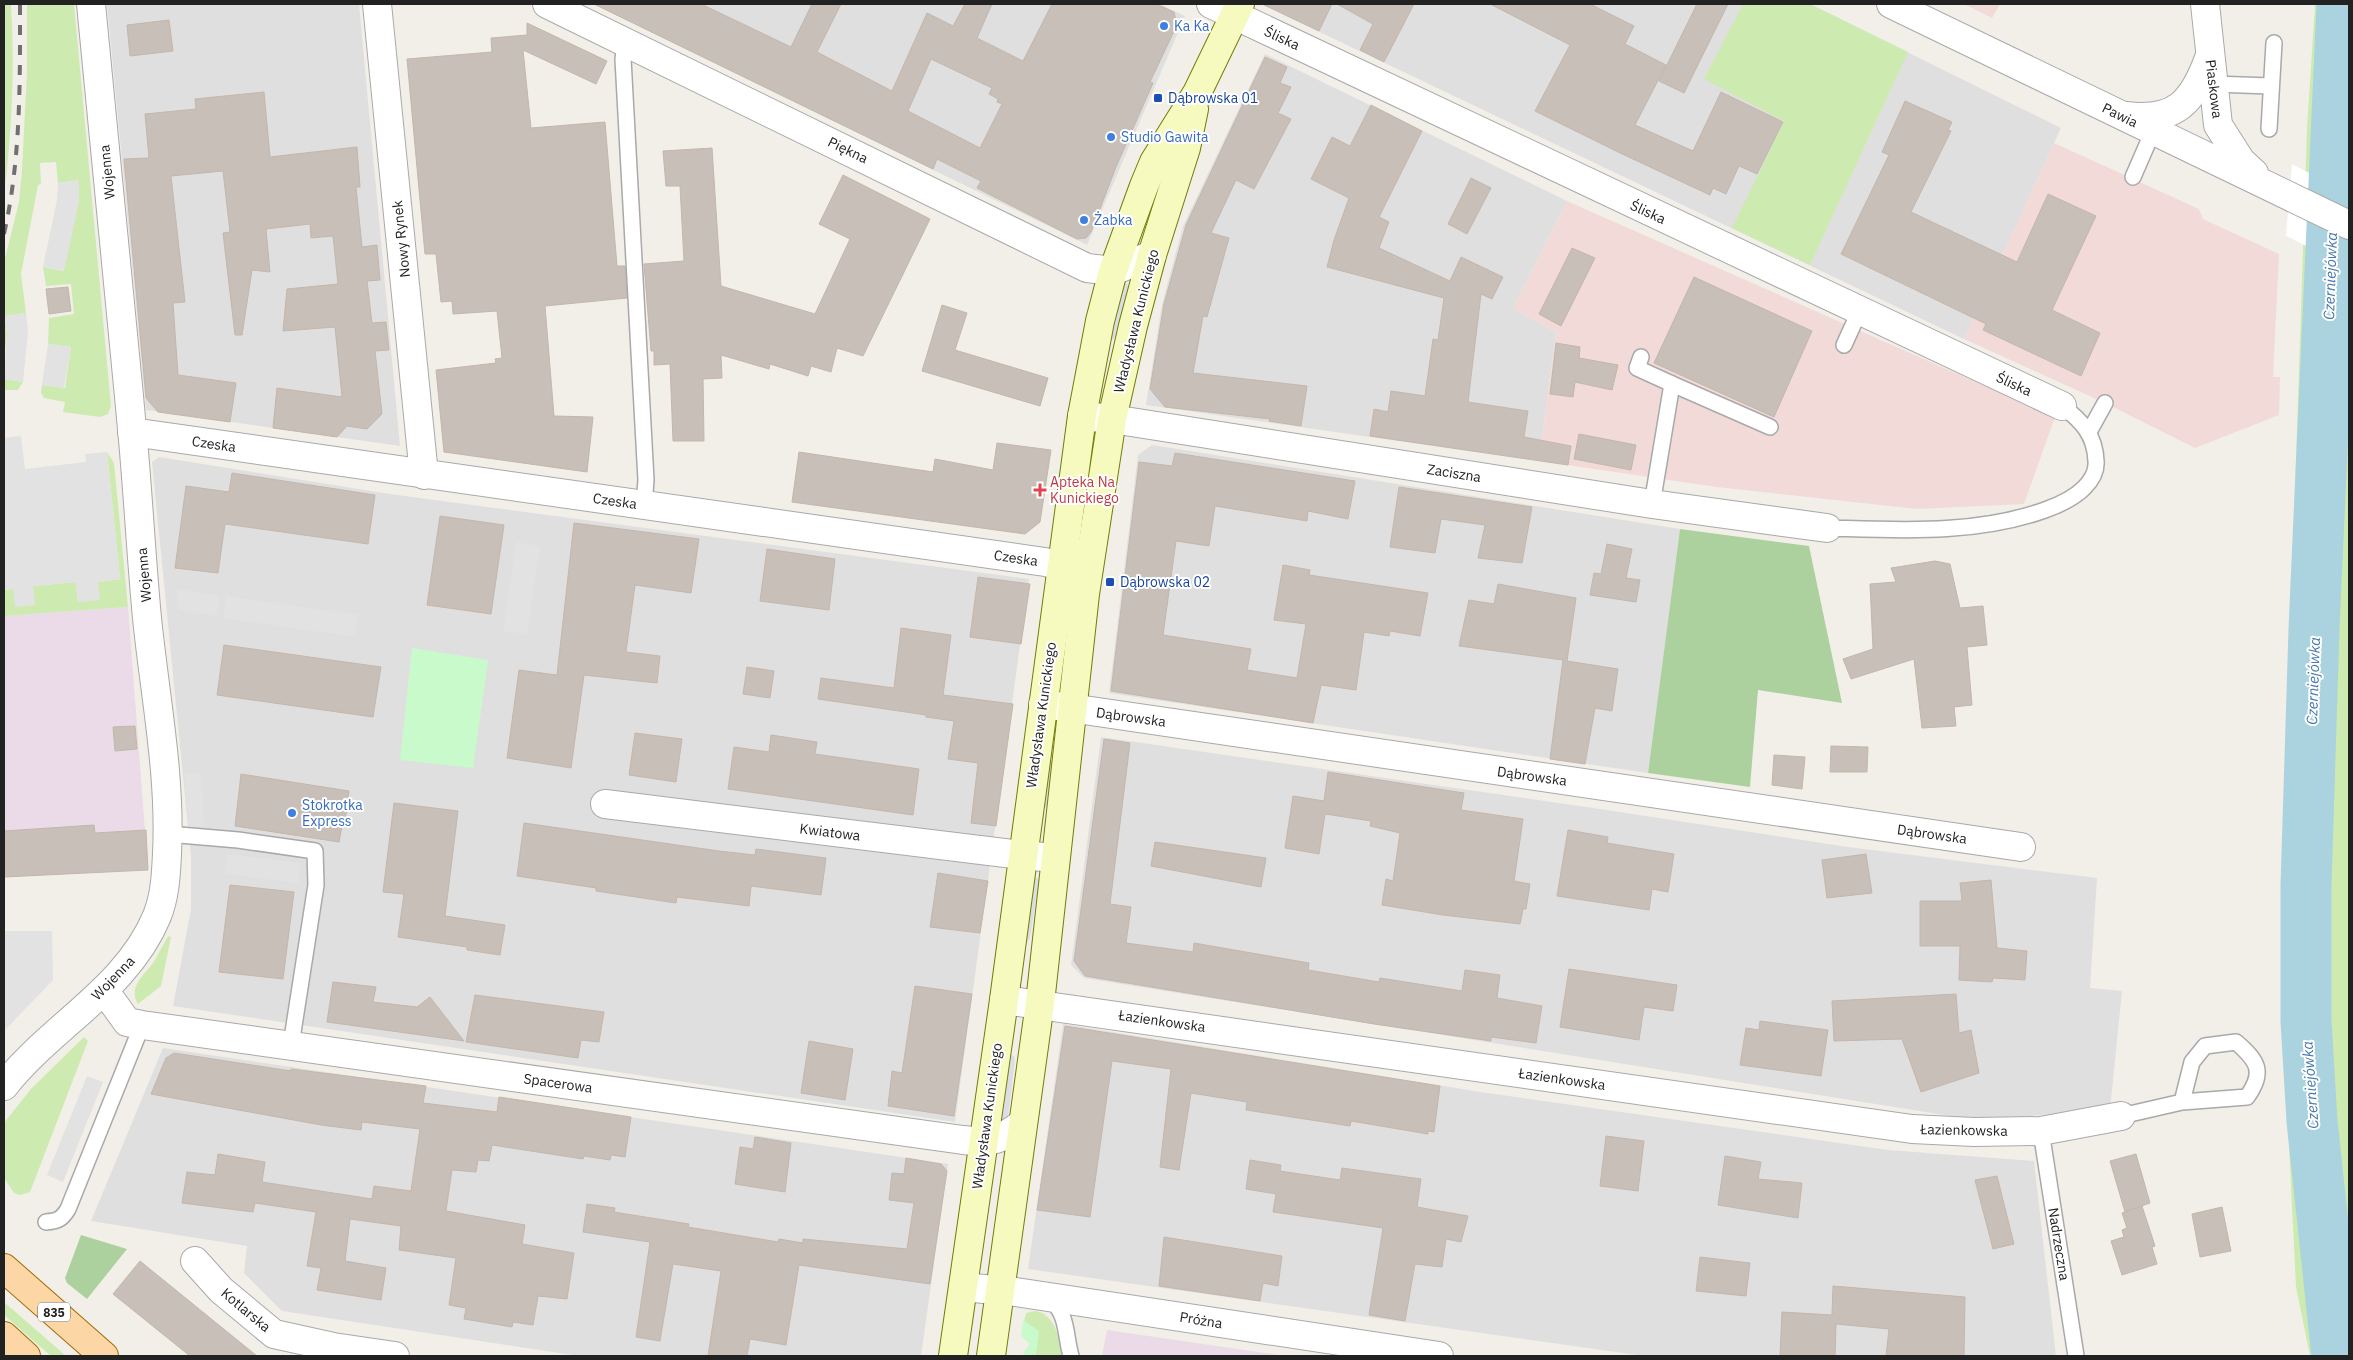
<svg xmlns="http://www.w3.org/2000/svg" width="2353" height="1360" font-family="'IBM Plex Sans',sans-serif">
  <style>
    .residential { fill: #e0dfdf }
    .commercial { fill: #f2dad9 }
    .industrial { fill: #ebdbe8 }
    .grass { fill: #cdebb0 }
    .forest { fill: #add19e }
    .park { fill: #c8facc }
    .parking { fill: #e2e2e2 }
    .plaza { fill: #dddde8 }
    .pier { fill: #fff }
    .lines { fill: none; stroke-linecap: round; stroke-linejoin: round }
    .river { stroke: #aad3df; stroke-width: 51 }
    .building { fill: #c7bfb8; stroke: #c4b6ab; fill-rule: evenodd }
    .service-casing { stroke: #a9a9a9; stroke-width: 18 }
    .minor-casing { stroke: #a9a9a9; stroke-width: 30 }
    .secondary-casing { stroke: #707d05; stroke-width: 30 }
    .primary-casing { stroke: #a06b00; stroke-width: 30 }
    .service { stroke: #fff; stroke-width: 15 }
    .minor { stroke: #fff; stroke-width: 28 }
    .secondary { stroke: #f7fabf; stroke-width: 28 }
    .primary { stroke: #fcd6a4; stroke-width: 28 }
    .rail { stroke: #707070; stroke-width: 4; stroke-dasharray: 10 10; stroke-linecap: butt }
    .shop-dot { fill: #3f7fe0; stroke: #fff; stroke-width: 2 }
    .transit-dot { fill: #1a4fb4; stroke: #fff; stroke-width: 2 }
    .health-dot { fill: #e0444e; stroke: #fff; stroke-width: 2 }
    .labels { text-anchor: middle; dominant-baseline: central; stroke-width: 4; stroke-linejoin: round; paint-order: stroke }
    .shield { fill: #fff; stroke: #646464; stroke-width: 1 }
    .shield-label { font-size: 12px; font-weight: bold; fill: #222 }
    .shop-label { font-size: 14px; fill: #366cbe; stroke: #fff; text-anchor: start }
    .street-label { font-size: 14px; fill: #222; stroke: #fff }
    .transit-label { font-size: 14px; fill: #164399; stroke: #fff; text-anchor: start }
    .health-label { font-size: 14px; fill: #be3a42; stroke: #fff; text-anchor: start }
    .water-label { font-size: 15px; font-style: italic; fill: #4a7aab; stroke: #fff }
  </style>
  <rect width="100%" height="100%" fill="#f2efe9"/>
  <g class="residential">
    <polygon points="107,4 359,4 400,446 146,410"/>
    <polygon points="593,4 1159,4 1185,16 1087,245"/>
    <polygon points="1290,4 1810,4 2061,128 1964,339 1284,15"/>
    <polygon points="1265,54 1567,201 1513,308 1556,332 1539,461 1146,405 1162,304 1183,226"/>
    <polygon points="1152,445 1680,529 1648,773 1109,693 1138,455"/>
    <polygon points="159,457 390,494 1029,579 955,1122 173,1006 191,909 191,857 152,462"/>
    <polygon points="1101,737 1600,809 1848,847 2097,878 2090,988 2122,991 2110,1110 1976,1120 1084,978 1071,965"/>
    <polygon points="1063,1024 1474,1091 1888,1150 2034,1161 2056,1356 1644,1356 1028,1269"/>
    <polygon points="163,1048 948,1164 921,1356 579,1356 282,1311 244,1273 247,1246 91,1221"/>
  </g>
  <g class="commercial">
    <polygon points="1964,4 2000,4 1992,18"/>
    <polygon points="2054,143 2199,209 2203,219 2279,254 2273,377 2280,377 2279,415 2195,448 2105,403 1964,339"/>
    <polygon points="1567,201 2055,417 2024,504 1917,509 1717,487 1539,461 1556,332 1513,308"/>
  </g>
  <g class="industrial">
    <polygon points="128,607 148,870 4,877 4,616"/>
    <polygon points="1107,1330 1286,1356 1102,1356"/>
  </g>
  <g class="grass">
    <path d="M4 4H11C15 67 12 132 4 194Z"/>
    <polygon points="27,4 74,4 111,406 108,414 100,417 63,412 65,402 44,398 41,393 42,385 65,388 71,347 48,344 49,318 74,314 71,284 46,286 43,267 63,271 79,180 58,183 56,162 40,163 41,184 38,185 21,274 26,313 5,316 7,334 4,359 4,262 19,202 22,170 27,72"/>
    <polygon points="1743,4 1810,4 1908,52 1810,265 1732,228 1784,121 1704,79"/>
    <polygon points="2315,4 2349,4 2349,1356 2310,1356 2296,1287 2283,1024 2283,847 2307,129"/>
    <polygon points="4,379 23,382 18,390 4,390"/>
    <polygon points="107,452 114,463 128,607 4,616 4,590 13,589 34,605 33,586 76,582 78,602 98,582 120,579"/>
    <path d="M168 936 171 937 161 986 138 1004C127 986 146 974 155 960 159 952 164 944 168 936Z"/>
    <polygon points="84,1037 88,1041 30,1192 20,1195 14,1193 4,1178 4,1123 31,1089"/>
    <polygon points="4,1302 66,1356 51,1356 4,1315"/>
    <path d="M1035 1311C1055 1313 1060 1340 1063 1356H1031L1034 1336 1023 1327 1026 1313Z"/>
  </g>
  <g class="forest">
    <polygon points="1680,529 1809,546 1842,703 1758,690 1750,787 1648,773"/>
    <polygon points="81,1235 127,1249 87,1299 67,1283 65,1278"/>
  </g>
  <g class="park">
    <polygon points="412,648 488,660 473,768 400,760"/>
    <polygon points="1023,1320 1039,1331 1036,1356 1025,1356 1023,1353 1030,1344 1021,1336"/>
  </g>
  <g class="parking">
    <polygon points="79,180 79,202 64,271 43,267 57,200 58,183"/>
    <polygon points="26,313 28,332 23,382 4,379 7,334 5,316"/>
    <polygon points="48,344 71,347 64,388 42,385"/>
    <polygon points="21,436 25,469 86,462 85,454 107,452 120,579 98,582 100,600 78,602 75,582 33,586 35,605 15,607 13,589 4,590 4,438"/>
    <polygon points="516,542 540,546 527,634 503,631"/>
    <polygon points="176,589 219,596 217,616 178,610"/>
    <polygon points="226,596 358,615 355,637 223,618"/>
    <polygon points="184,773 201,773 204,827 189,827"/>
    <polygon points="227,854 301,863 298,883 225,874"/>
    <polygon points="4,931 52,931 53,980 4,1031"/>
    <polygon points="87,1076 103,1082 63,1182 47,1175"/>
  </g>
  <g class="plaza">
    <polygon points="1124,282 1128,285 1128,288 1116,336 1112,340 1109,339"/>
    <polygon points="1050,758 1052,762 1047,805 1044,809 1042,808"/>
    <polygon points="1034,877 1038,878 1039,881 1030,938 1027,942 1024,941"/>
    <polygon points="1011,1055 1014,1056 1015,1061 1008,1117 1003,1121 1001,1119 1009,1057"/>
  </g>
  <polygon class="pier" points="2292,164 2349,194 2349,267 2286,236"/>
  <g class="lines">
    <polyline class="river" points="2337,1356 2312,1121 2306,1021 2306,886 2314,629 2342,4"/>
  </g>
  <g class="building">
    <path d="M594 4H701L791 47 812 4H841L817 52 892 91 927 13 953 26 965 4H992L977 38 1023 61 1052 4H1156L1174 12 1177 25 1150 82 1153 83 1116 167 1091 232 1086 238 1077 239 977 188 981 181 937 159 933 169ZM931 59 992 88 989 94 998 99 997 102 1002 104 980 148 908 111Z"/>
    <polygon points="1262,4 1332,4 1319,31"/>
    <polygon points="1337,4 1414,4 1384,62 1360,50 1373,24"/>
    <polygon points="1490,4 1590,4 1634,26 1625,44 1666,65 1635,125 1693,151 1721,92 1783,122 1757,174 1739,166 1726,194 1713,188 1710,195 1618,152 1535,111 1570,45"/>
    <polygon points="1697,4 1728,4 1684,93 1659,81"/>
    <polygon points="169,20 173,51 130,56 127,25"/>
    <polygon points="527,23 607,61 596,84 523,50 531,128 605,122 617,266 625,266 627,298 545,306 554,416 593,417 587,472 444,452 436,370 496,363 495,359 502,358 497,311 453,314 452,301 441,302 436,254 425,254 407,59 492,52 491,38 527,35"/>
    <polygon points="1265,57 1287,67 1280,83 1291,87 1278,113 1291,119 1254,189 1236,180 1211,233 1229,238 1207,317 1203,316 1193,373 1307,386 1301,426 1269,421 1270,419 1165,407 1150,389 1164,304 1186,225"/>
    <polygon points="264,92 270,157 357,147 360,187 356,187 362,247 377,245 380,280 367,281 372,323 386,322 389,350 375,351 382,414 367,429 347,426 337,437 273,428 277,388 342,397 335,327 283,331 287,289 338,284 333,236 311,238 310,224 266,229 270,272 252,270 242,335 235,335 223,233 230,232 223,171 171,176 185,302 173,303 178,375 236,383 230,422 158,412 146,398 124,159 149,158 145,114 196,109 195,99"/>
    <polygon points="1905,101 1952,122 1948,130 1951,131 1911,212 2017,262 2048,194 2096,216 2052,310 2100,333 2081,376 1983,330 1986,324 1841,254 1889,155 1882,152"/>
    <polygon points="1371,105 1422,131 1379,217 1389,222 1379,248 1450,281 1461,257 1503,277 1492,299 1481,294 1468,402 1528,411 1524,437 1571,446 1568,465 1370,436 1374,409 1388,412 1391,391 1425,396 1433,339 1438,340 1444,298 1327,267 1334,240 1349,198 1311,179 1332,137 1350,146"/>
    <polygon points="712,148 721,286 815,314 850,239 819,224 843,175 930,219 863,356 837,348 831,372 811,366 808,376 770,364 769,369 721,355 722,378 703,379 704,441 673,441 670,364 654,365 654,351 651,351 644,264 684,261 680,186 666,186 663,151"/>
    <polygon points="1471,178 1491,188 1467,234 1448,224"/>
    <polygon points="1572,248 1595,258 1561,326 1539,314"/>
    <polygon points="1694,277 1812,331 1774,417 1654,363"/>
    <polygon points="68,287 71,311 49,314 46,289"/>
    <polygon points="942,305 967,313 955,350 1048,378 1040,406 922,371"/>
    <polygon points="1556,343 1580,347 1579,358 1618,365 1612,390 1575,382 1573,397 1550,394"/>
    <polygon points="1579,434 1636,445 1631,470 1574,459"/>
    <polygon points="997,443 1051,450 1040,522 1025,534 792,502 799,452 933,472 935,459 993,470"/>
    <polygon points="1175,453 1355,481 1348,519 1308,511 1307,521 1215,506 1209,546 1176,541 1163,635 1251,649 1247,670 1297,678 1306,624 1274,620 1283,565 1310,570 1309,575 1428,593 1420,636 1390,631 1389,636 1364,632 1356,690 1321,685 1313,723 1111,691 1139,462 1172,466"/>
    <polygon points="232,473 375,495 368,544 225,524 218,573 175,568 186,486 229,492"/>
    <polygon points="1399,487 1532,507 1522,563 1478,558 1485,525 1441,519 1435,553 1390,547"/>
    <polygon points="440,516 504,525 491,614 427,605"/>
    <polygon points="574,523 699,539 691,593 635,585 626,652 660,656 657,683 584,675 571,768 507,758 519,670 557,675"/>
    <polygon points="1607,544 1632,549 1626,578 1640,580 1636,602 1590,595 1594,573 1601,574"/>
    <polygon points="767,549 835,559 829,610 760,601"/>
    <polygon points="1935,561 1950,564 1960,608 1983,606 1987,645 1967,647 1972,705 1954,707 1956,726 1922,728 1914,659 1851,679 1843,659 1873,649 1870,584 1896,582 1891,568"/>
    <polygon points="978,577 1030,584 1021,644 970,637"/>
    <polygon points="1498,584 1576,598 1567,661 1618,669 1612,711 1595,708 1585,764 1550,759 1563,660 1459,646 1469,600 1494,604"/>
    <polygon points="901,628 951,635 943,695 1013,704 996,826 971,823 978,763 948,759 954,721 926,717 926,715 818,699 821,678 894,688"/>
    <polygon points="224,645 381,667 373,717 217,695"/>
    <polygon points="747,667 774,671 770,698 743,694"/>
    <polygon points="135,726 137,749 115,751 113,727"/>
    <polygon points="635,733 682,739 676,782 629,775"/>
    <polygon points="771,735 817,742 815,754 919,769 913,815 728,789 734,747 769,752"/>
    <polygon points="1104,739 1130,743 1110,904 1131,907 1126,943 1193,952 1194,943 1309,963 1308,970 1379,982 1380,978 1462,991 1465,970 1500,975 1497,998 1542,1006 1536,1043 1491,1037 1491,1041 1374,1024 1085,976 1074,961"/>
    <polygon points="1831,746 1868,747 1867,772 1830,772"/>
    <polygon points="1774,755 1805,757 1802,789 1772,785"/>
    <polygon points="1328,772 1464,793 1461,810 1523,819 1514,881 1530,884 1526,909 1523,909 1520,924 1443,915 1382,905 1386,879 1393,881 1400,833 1370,826 1371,821 1325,814 1319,854 1285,848 1293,796 1324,801"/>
    <polygon points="241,774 349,791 345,822 343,821 339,842 235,826"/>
    <polygon points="394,803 458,811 445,916 505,925 500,955 467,950 467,947 398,937 404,894 383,892"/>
    <polygon points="524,823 719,851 755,855 756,849 826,858 821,895 751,886 749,906 677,897 676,903 596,891 596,888 517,876"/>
    <polygon points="94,825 95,833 146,830 148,870 4,877 4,831"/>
    <polygon points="1568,830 1608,837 1607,843 1674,854 1668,892 1652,889 1649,910 1557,896"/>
    <polygon points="1155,842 1266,858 1261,887 1151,866"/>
    <polygon points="1866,854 1872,893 1827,898 1822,860"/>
    <polygon points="938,873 988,881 980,933 930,927"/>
    <polygon points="1991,880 1997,948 2027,951 2025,980 1993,978 1992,982 1959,980 1960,946 1920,946 1920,901 1962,901 1960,883"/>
    <polygon points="230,885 294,892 283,979 219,972"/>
    <polygon points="1569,969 1677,985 1673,1011 1644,1007 1639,1040 1560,1027"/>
    <polygon points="333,982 376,987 373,1002 417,1007 430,997 464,1041 327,1022"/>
    <polygon points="915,986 972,994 954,1116 888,1106 892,1071 902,1073"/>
    <polygon points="1956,994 1959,1033 1971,1030 1979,1073 1921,1092 1902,1039 1834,1041 1832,1001"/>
    <polygon points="475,995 604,1012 599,1042 581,1040 578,1058 466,1042"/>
    <polygon points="1760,1021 1828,1030 1821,1076 1740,1065 1746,1028 1759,1030"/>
    <polygon points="1065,1026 1440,1086 1434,1132 1428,1131 1428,1134 1351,1121 1350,1126 1246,1110 1247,1102 1191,1093 1179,1170 1160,1167 1171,1069 1112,1061 1090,1217 1037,1210"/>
    <polygon points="809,1041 853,1049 845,1100 801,1093"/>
    <polygon points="174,1053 291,1071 291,1069 426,1086 423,1103 497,1112 499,1097 631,1117 625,1157 611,1155 610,1160 584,1156 583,1159 492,1145 489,1161 478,1160 476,1172 452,1170 446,1211 525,1225 522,1244 574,1253 567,1299 538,1296 533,1325 513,1322 512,1327 464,1319 466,1308 449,1305 456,1258 399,1250 401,1226 350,1219 345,1261 386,1268 381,1300 317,1290 321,1268 307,1266 316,1212 255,1203 253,1212 182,1203 187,1172 215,1175 218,1154 265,1162 262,1182 372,1199 374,1186 411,1191 420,1129 362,1122 361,1130 321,1125 151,1094 166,1058"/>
    <polygon points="1606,1136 1644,1141 1638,1191 1600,1186"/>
    <polygon points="755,1137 791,1143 785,1192 735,1184 740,1147 753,1149"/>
    <polygon points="2136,1154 2150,1203 2125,1212 2110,1161"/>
    <polygon points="1725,1156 1761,1162 1758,1179 1802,1183 1798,1218 1718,1205"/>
    <polygon points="906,1158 941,1164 947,1171 930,1284 799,1265 786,1345 750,1339 747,1356 708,1356 721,1271 673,1264 660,1341 636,1337 650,1242 583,1232 587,1204 615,1208 614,1212 689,1224 688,1227 778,1242 779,1239 803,1243 803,1239 907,1249 914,1203 889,1200 892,1173 904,1174"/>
    <polygon points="1250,1160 1281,1165 1280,1171 1340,1180 1342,1168 1421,1179 1417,1207 1468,1216 1461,1242 1446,1239 1442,1267 1415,1264 1405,1321 1369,1315 1383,1228 1273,1212 1276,1194 1246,1189"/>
    <polygon points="1997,1176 2014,1244 1993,1249 1975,1180"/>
    <polygon points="2142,1206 2155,1246 2152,1247 2157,1264 2122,1275 2111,1241 2124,1237 2122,1230 2127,1228 2122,1213"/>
    <polygon points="2222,1207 2231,1251 2200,1257 2192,1214"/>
    <polygon points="1164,1237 1282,1256 1278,1286 1263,1283 1260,1301 1159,1286"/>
    <polygon points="1700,1257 1750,1263 1746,1296 1696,1291"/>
    <polygon points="140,1261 257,1356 190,1356 113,1294"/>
    <polygon points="1833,1286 1965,1297 1964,1356 1886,1356 1889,1329 1836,1324 1835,1356 1780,1356 1782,1312 1832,1315"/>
  </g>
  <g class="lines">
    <g class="service-casing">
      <g id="service">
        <polyline points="625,40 623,59 646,480 644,505"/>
        <polyline points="2213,84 2271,86"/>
        <polyline points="2269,129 2274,43"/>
        <polyline points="2133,177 2153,131"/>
        <polyline points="1844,345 1859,312"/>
        <polyline points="1641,357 1637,368 1672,384"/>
        <polyline points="2089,432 2105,403"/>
        <polyline points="1652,504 1672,384 1770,427"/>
        <path d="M1827 528C1900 530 1975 535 2045 510 2059 505 2073 499 2084 488 2091 481 2097 471 2096 461 2095 435 2082 421 2062 406"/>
        <polyline points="168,834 238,840 315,851 316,885 291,1045"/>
        <path d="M2121 1116 2182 1102 2247 1097C2265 1072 2258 1061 2236 1042L2205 1046 2192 1062 2182 1102"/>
        <polyline points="2041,1131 2076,1356"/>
        <path d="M46 1222C58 1221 62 1219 68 1209L142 1025"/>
        <path d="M1050 1299C1068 1314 1065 1335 1071 1356"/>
      </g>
    </g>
    <g class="minor-casing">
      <g id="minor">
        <polyline points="377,4 424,475"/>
        <polyline points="547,4 1087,268 1113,271 1152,255"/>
        <polyline points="1211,4 2062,406"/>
        <polyline points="1891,4 2349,225"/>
        <polyline points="2205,4 2218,125 2241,161 2254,173"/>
        <path d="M2126 116C2176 122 2193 102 2209 58"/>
        <polyline points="1082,416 1112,419 1652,504 1827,528"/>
        <polyline points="132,432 1045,562 1061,566 1078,585"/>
        <polyline points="1043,704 2021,847"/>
        <polyline points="605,804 1021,855 1055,858"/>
        <path d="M104 990 127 1022 142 1025 963 1140C991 1143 1002 1140 1023 1123"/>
        <polyline points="1004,1000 1912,1129 1974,1132 2041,1131 2121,1116"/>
        <path d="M4 1086C51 1026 127 989 157 916 165 896 166 875 167 854 171 775 155 697 147 618 141 555 138 492 132 429 119 287 105 145 91 4"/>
        <polyline points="195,1261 221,1290 274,1334 333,1347 395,1356"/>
        <polyline points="963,1287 1016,1292 1439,1356"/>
      </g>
    </g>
    <g class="secondary-casing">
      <g id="secondary">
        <polyline points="953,1356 1004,1000 1082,416 1100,321 1113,271 1144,186 1154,162 1197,93 1240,4"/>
        <polyline points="991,1356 1040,1003 1085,594 1112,419 1133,326 1152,255 1186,148 1194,109"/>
      </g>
    </g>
    <g class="primary-casing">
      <g id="primary">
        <polyline points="4,1268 104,1356"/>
        <polyline points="4,1336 26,1356"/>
      </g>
    </g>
    <use href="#service" class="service"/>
    <use href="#minor" class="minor"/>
    <use href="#secondary" class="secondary"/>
    <use href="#primary" class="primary"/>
    <path class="rail" d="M4 234C21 159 20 81 20 4"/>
  </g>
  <g class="shop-dot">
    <circle cx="1164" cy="26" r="5"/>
    <circle cx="1111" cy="137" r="5"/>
    <circle cx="1084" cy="220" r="5"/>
    <circle cx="292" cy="813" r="5"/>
  </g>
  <g class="transit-dot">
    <rect x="1153" y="93" width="10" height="10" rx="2.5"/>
    <rect x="1105" y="577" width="10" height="10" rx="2.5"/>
  </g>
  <path class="health-dot" d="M1037.5 482.5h5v5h5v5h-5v5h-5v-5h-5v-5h5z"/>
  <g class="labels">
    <rect class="shield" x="38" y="1302.5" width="32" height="19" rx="4"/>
    <g class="shield-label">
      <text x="54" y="1312">835</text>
    </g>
    <g class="shop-label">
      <text x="1174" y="26">Ka Ka</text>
      <text x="1121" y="137">Studio Gawita</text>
      <text x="1094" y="220">Żabka</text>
      <text x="302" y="805">Stokrotka<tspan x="302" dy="16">Express</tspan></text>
    </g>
    <g class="street-label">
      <text transform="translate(1282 38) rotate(25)">Śliska</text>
      <text transform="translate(2214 89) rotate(83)">Piaskowa</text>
      <text transform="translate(2120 115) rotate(26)">Pawia</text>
      <text transform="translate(848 150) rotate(26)">Piękna</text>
      <text transform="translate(107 172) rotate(-96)">Wojenna</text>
      <text transform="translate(1648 212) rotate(25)">Śliska</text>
      <text transform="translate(401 239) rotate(-96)">Nowy Rynek</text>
      <text transform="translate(1136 321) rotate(-76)">Władysława Kunickiego</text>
      <text transform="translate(2014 384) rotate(25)">Śliska</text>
      <text transform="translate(214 444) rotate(8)">Czeska</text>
      <text transform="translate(1454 473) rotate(9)">Zaciszna</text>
      <text transform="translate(615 501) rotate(8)">Czeska</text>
      <text transform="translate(1016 558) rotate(8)">Czeska</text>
      <text transform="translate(144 575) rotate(-95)">Wojenna</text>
      <text transform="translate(1041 715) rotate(-82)">Władysława Kunickiego</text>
      <text transform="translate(1131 717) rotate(8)">Dąbrowska</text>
      <text transform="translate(1532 776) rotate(8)">Dąbrowska</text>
      <text transform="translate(830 832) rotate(7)">Kwiatowa</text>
      <text transform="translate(1932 834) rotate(8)">Dąbrowska</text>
      <text transform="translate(113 978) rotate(-46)">Wojenna</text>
      <text transform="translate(1162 1021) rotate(8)">Łazienkowska</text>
      <text transform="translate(1562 1079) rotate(8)">Łazienkowska</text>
      <text transform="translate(558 1083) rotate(8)">Spacerowa</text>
      <text transform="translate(987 1116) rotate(-82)">Władysława Kunickiego</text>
      <text transform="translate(1964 1130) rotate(1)">Łazienkowska</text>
      <text transform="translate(2059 1244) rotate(81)">Nadrzeczna</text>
      <text transform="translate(246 1310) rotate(40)">Kotlarska</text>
      <text transform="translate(1201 1320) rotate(9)">Próżna</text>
    </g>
    <g class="transit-label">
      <text x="1168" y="98">Dąbrowska 01</text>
      <text x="1120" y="582">Dąbrowska 02</text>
    </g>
    <g class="health-label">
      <text x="1050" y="482">Apteka Na<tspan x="1050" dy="16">Kunickiego</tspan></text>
    </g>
    <g class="water-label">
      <text transform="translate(2330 276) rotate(-88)">Czerniejówka</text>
      <text transform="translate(2313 681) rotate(-88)">Czerniejówka</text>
      <text transform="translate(2310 1085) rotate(-94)">Czerniejówka</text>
    </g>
  </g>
  <rect width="2353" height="1360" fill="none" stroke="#222222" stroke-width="10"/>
</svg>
